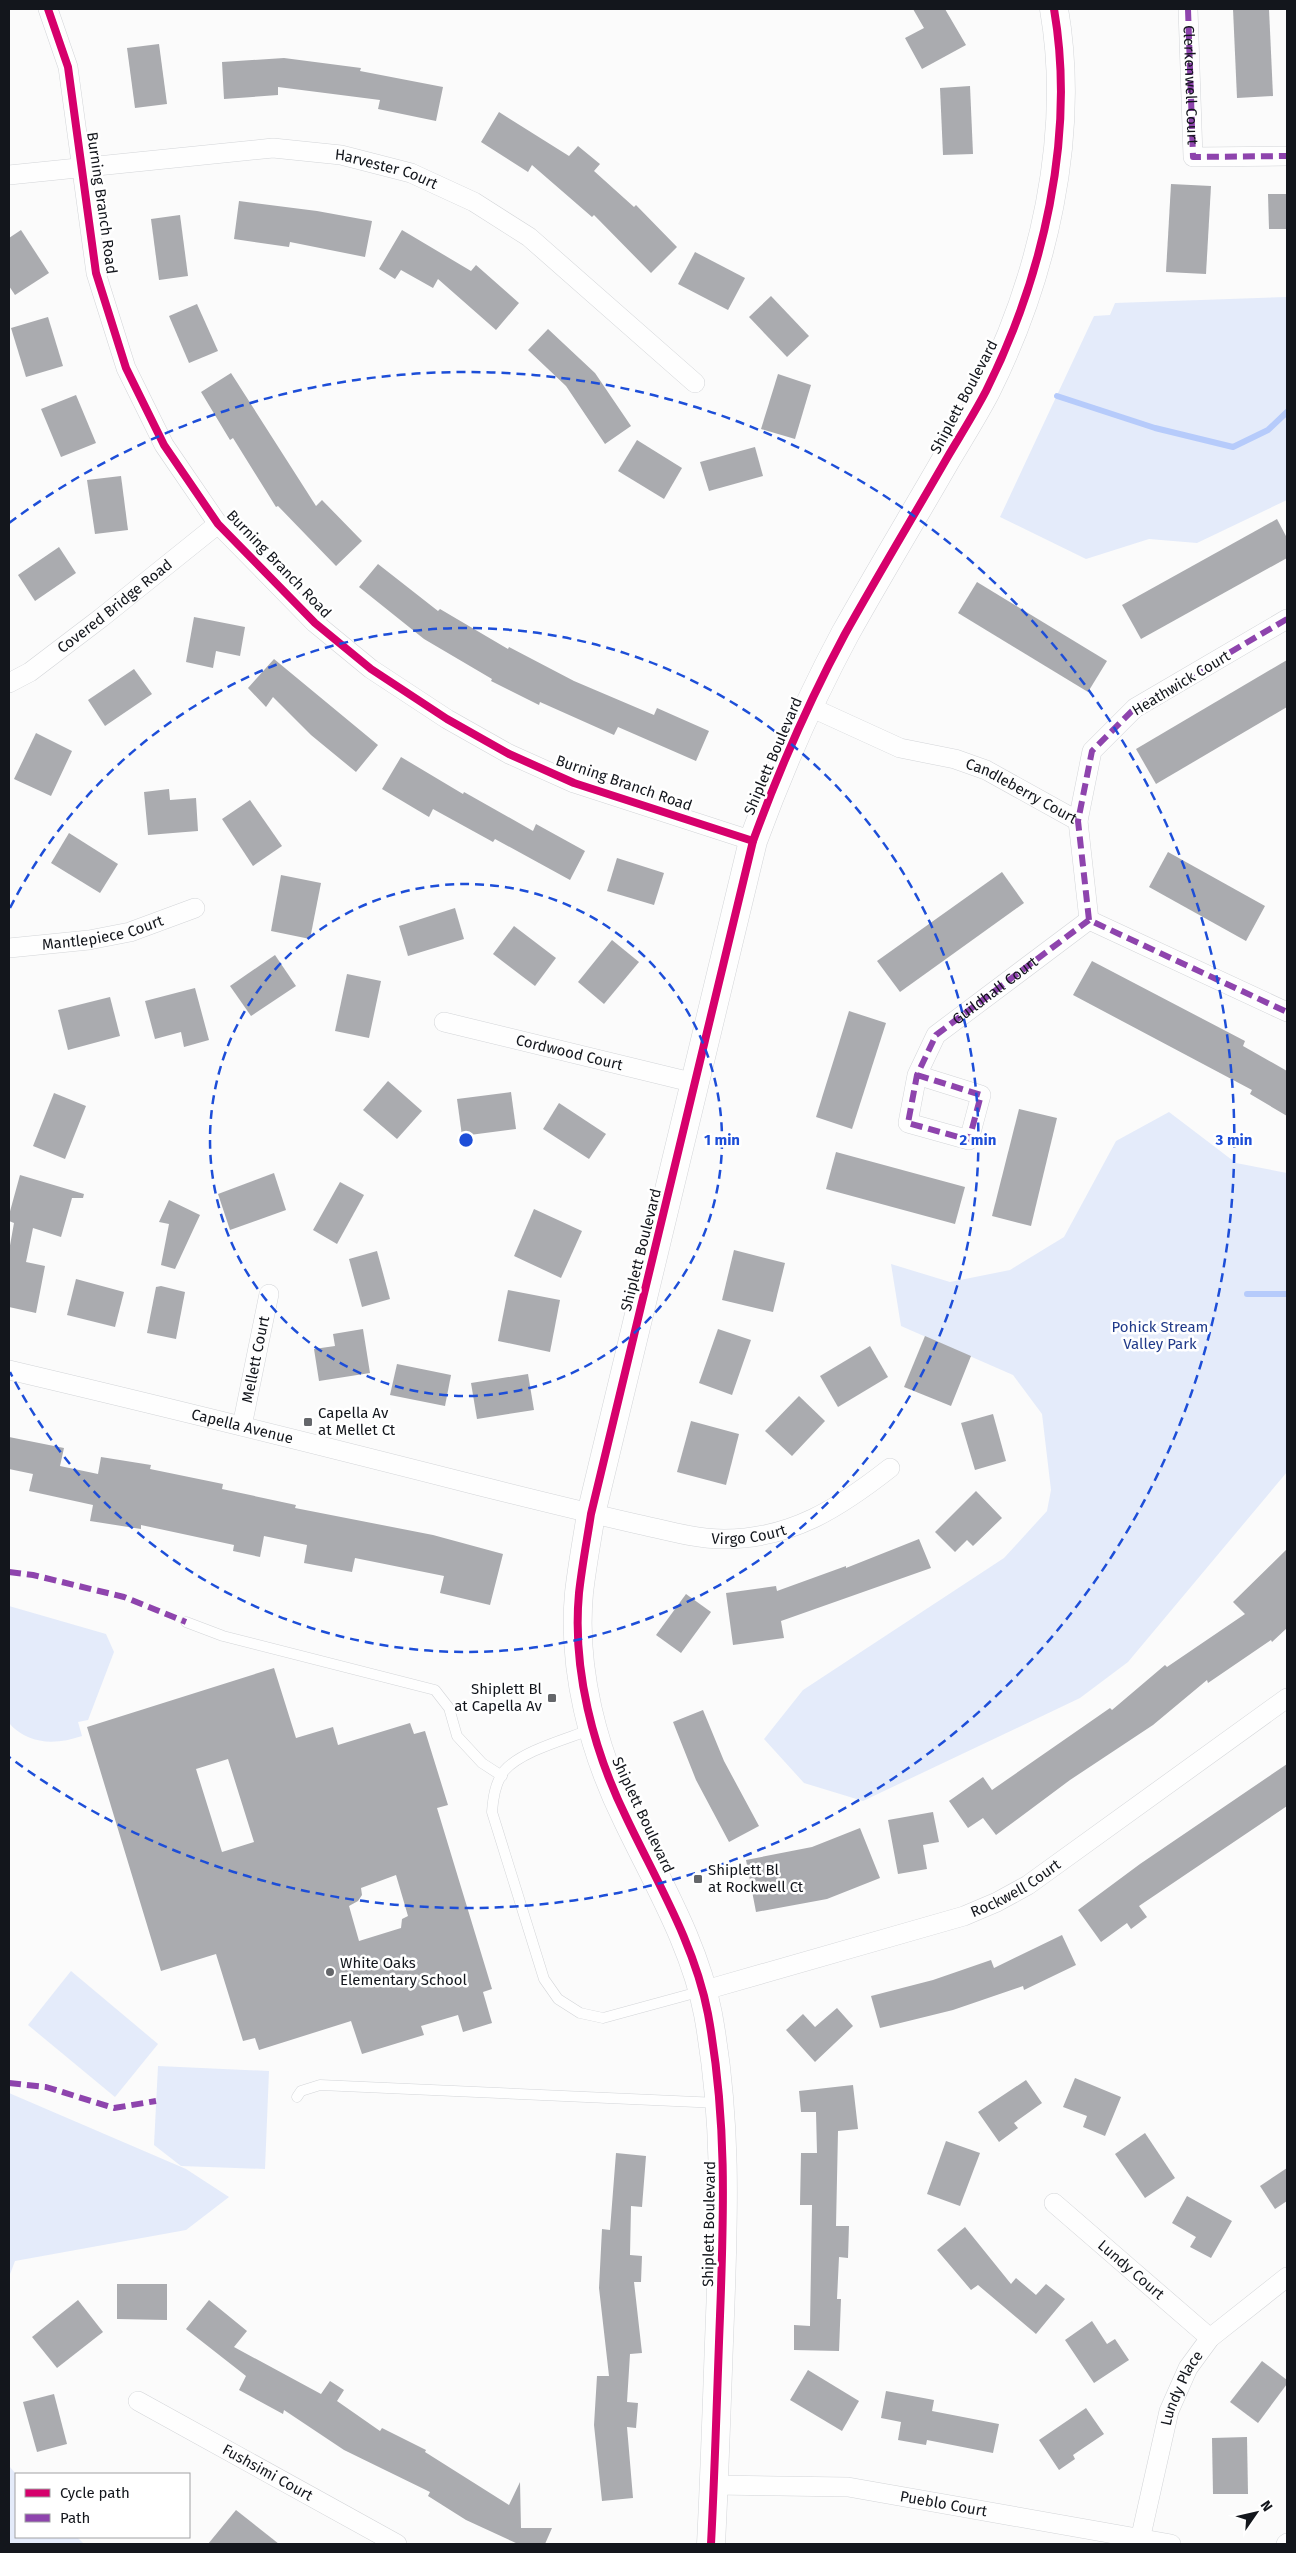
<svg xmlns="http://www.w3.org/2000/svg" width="1296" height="2553" font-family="'Fira Sans',sans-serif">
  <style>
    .green { fill: #e4ebfa }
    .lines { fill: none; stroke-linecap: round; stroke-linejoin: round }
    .stream { stroke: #b6cbfb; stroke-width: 6 }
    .building { fill: #aaabaf; fill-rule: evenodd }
    .lane-casing { stroke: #d3d5d8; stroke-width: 11 }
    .street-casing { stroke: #d3d5d8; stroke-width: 20 }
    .secondary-casing { stroke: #d3d5d8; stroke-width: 29 }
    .lane { stroke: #fefefe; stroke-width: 10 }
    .street { stroke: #fefefe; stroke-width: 19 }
    .secondary { stroke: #fefefe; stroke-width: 28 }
    .quiet { stroke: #8e44ad; stroke-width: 6; stroke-dasharray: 12 6; stroke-linecap: butt }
    .cycleway-casing { stroke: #fff; stroke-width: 11 }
    .cycleway { stroke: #d6006c; stroke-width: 8 }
    .ring { fill: none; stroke: #1d4ed8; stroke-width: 2.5; stroke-dasharray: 9 6 }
    .poi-dot { fill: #64666a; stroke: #fff; stroke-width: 2 }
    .labels { text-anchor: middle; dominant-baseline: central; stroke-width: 5; stroke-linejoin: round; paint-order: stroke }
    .street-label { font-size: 15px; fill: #13161c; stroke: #fff }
    .park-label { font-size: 15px; fill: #203a89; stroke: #fff }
    .poi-label { font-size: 15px; fill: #13161c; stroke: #fff; text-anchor: start }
    .centre { fill: #1d4ed8; stroke: #fff; stroke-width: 2.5 }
    .ring-label { font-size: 15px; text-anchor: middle; font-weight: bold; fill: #1d4ed8; stroke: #fff; stroke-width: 5; stroke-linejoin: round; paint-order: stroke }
  </style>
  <rect width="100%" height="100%" fill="#fbfbfb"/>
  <g class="green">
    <polygon points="1287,297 1287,500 1197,543 1149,539 1086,559 1000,517 1094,316 1110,315 1115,303"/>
    <polygon points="1169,1112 1236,1163 1287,1173 1287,1472 1128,1662 1080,1698 863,1801 804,1783 764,1739 803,1690 1004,1558 1047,1511 1051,1490 1042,1414 1013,1375 901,1326 891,1264 950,1282 1010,1270 1064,1237 1116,1141"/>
    <path d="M9 1606 106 1634 114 1652 88 1720 78 1722 82 1736C56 1745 28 1745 9 1723Z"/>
    <polygon points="71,1971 158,2044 115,2097 28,2025"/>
    <polygon points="158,2066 269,2071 265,2169 181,2166 154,2145"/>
    <polygon points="9,2093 186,2169 229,2197 186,2230 15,2261 9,2277"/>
    <polygon points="9,2466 16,2474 16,2537 77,2537 84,2544 9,2544"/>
  </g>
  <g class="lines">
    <g class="stream">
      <polyline points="1057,396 1155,428 1233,447 1268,430 1287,412"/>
      <polyline points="1247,1294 1287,1294"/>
    </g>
  </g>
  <g class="building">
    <polygon points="913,9 945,9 966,45 922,69 905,38 924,28"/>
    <polygon points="1233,9 1269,9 1273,96 1237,98"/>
    <polygon points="159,44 167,104 135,108 127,48"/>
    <polygon points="284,58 361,68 360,71 443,87 436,121 378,109 380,100 278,87 278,95 224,99 222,62"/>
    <polygon points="970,86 973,154 943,155 940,88"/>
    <polygon points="499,112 569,156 578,146 600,164 594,171 634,207 636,205 677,247 651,273 594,215 592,217 532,165 528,172 481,142"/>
    <polygon points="1171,184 1211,186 1206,274 1166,272"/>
    <polygon points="1268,194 1287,194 1287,229 1269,229"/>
    <polygon points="239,201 317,211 372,221 365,257 290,242 289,247 234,239"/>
    <polygon points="180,215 188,276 159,280 151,219"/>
    <polygon points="21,230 49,273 15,295 9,286 9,238"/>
    <polygon points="402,230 471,271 476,265 519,303 496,330 438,279 433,288 401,270 395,279 379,269"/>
    <polygon points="695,252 745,278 728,310 678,284"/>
    <polygon points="771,296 809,336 787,357 749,317"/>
    <polygon points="197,304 218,351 189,363 169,316"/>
    <polygon points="48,317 63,366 26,377 11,328"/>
    <polygon points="548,329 595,373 631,426 605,444 566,386 528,350"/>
    <polygon points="231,373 316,506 322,500 362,541 336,566 278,506 276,507 233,438 230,440 201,392"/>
    <polygon points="778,374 811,385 795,439 761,429"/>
    <polygon points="76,395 96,443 61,457 41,409"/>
    <polygon points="637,440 682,468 664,499 618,471"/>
    <polygon points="755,447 763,476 709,491 700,462"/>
    <polygon points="121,476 128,530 95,534 87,480"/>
    <polygon points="1277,519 1287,538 1287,558 1141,639 1122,605"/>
    <polygon points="59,547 76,573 35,601 18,575"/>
    <polygon points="378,564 438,611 440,609 508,649 509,647 574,681 654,715 657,708 709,731 696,761 618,727 614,735 540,702 539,705 491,681 492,679 424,639 359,587"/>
    <polygon points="977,582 1107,661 1088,692 958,613"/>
    <polygon points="194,617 245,627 240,656 216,651 213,668 186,662"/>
    <polygon points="274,659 378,745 356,772 311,735 273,697 266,707 248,688"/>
    <polygon points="1287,660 1287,707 1156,784 1136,749"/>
    <polygon points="134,669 152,694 105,726 88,700"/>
    <polygon points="36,733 72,751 51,796 14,779"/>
    <polygon points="401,757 463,794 464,792 533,831 536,824 585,851 570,880 495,839 493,842 433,809 429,817 382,789"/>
    <polygon points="169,789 170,800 196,798 198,831 148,835 144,792"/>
    <polygon points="250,800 282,846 253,866 222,819"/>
    <polygon points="69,833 118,864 100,893 51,863"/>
    <polygon points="1168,852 1265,906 1246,941 1149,887"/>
    <polygon points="617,858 664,873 654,905 607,891"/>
    <polygon points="1002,872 1024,903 900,992 877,961"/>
    <polygon points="281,875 321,883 310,939 271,931"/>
    <polygon points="455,908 464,939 408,956 399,926"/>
    <polygon points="514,926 556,958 535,986 493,954"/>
    <polygon points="612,940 639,962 604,1004 578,982"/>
    <polygon points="275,955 296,986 251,1016 230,986"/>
    <polygon points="1092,961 1245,1041 1243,1046 1287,1071 1287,1116 1250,1094 1252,1090 1073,995"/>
    <polygon points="347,974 381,981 369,1038 335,1031"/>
    <polygon points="195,988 209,1040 184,1047 181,1032 155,1039 145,1001"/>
    <polygon points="110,997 120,1036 68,1050 58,1010"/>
    <polygon points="849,1011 886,1023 852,1129 816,1117"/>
    <polygon points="388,1081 422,1111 397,1139 363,1110"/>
    <polygon points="511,1092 516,1129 462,1136 457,1099"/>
    <polygon points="54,1093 86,1106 65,1159 33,1146"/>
    <polygon points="559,1103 606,1134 589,1159 543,1129"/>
    <polygon points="1019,1109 1057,1118 1031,1226 992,1216"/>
    <polygon points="836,1152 965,1187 955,1224 826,1189"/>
    <polygon points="274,1173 286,1210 230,1230 218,1194"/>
    <polygon points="20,1175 84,1194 83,1198 72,1198 61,1237 33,1228 26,1262 45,1266 36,1313 9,1307 9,1251 14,1223 9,1221 9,1215"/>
    <polygon points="340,1182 364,1195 337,1244 313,1230"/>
    <polygon points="169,1200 200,1215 175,1269 161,1265 169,1224 159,1222"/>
    <polygon points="534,1209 582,1231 561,1278 514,1256"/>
    <polygon points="734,1250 785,1263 773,1312 722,1300"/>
    <polygon points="377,1251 390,1299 362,1307 349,1259"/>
    <polygon points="76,1279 124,1292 115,1327 67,1315"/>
    <polygon points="161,1286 185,1292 176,1339 147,1333 156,1287"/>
    <polygon points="508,1290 560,1300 550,1352 498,1341"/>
    <polygon points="363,1329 370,1373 319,1381 314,1349 335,1346 333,1334"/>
    <polygon points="718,1329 751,1340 732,1395 699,1383"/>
    <polygon points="925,1336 971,1356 951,1406 904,1387"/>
    <polygon points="870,1346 888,1377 838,1407 820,1376"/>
    <polygon points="397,1364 451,1375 445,1406 390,1395"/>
    <polygon points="528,1374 534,1410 477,1419 471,1383"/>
    <polygon points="799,1396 825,1421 792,1456 765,1431"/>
    <polygon points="993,1414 1006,1461 975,1470 961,1423"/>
    <polygon points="691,1421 739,1434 726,1485 677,1472"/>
    <polygon points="9,1437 64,1448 60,1466 98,1474 101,1457 151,1465 150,1469 223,1484 222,1489 296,1505 295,1508 433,1535 503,1554 490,1605 440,1593 444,1576 355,1558 352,1572 304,1563 307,1545 264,1536 260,1557 233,1551 234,1545 141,1525 141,1529 90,1521 93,1505 29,1491 33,1474 9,1469"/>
    <polygon points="976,1491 1002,1518 973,1546 967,1540 955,1552 935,1532"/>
    <polygon points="919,1539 931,1568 781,1621 784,1638 733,1645 726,1593 776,1586 777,1591 846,1566 846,1568"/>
    <polygon points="1287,1549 1287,1628 1272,1642 1271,1640 1208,1683 1207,1680 1153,1725 1070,1780 996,1835 983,1818 968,1828 949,1801 983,1777 992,1790 1110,1708 1112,1710 1165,1665 1167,1667 1245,1614 1233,1602"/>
    <polygon points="686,1594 711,1612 681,1653 656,1635"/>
    <path d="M274 1668 296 1738 333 1727 338 1745 410 1723 414 1734 425 1731 448 1805 437 1808 492 1989 483 1992 492 2023 463 2032 458 2015 421 2026 424 2035 362 2054 351 2021 259 2050 255 2038 243 2041 216 1954 161 1971 87 1727ZM228 1759 254 1842 222 1852 196 1769ZM396 1875 408 1916 402 1919 401 1928 359 1941 349 1906 358 1901 362 1895 361 1888Z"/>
    <polygon points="703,1710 724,1761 759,1826 729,1842 696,1780 673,1722"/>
    <polygon points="1287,1764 1287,1806 1139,1906 1147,1917 1131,1929 1127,1923 1101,1942 1078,1910 1140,1864"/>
    <polygon points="933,1812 939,1842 923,1845 927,1869 898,1874 888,1820"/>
    <polygon points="860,1828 880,1878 827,1899 756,1912 746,1860 812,1847"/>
    <polygon points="1062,1935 1076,1965 1024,1990 1023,1986 953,2010 880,2028 871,1996 933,1980 991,1960 994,1968"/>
    <polygon points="837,2008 853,2026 815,2062 786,2030 803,2014 815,2027"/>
    <polygon points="1075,2078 1121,2097 1105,2136 1083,2127 1087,2116 1063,2107"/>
    <polygon points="1026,2080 1042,2103 1014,2123 1018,2128 999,2142 978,2112"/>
    <polygon points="853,2085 858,2129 838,2131 836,2226 849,2226 848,2258 839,2257 837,2299 841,2299 839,2351 794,2350 794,2325 810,2326 812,2205 800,2205 801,2153 817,2153 816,2112 801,2112 799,2091"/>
    <polygon points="1145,2133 1175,2178 1145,2198 1115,2154"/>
    <polygon points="946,2141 980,2153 960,2206 927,2194"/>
    <polygon points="616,2153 646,2156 642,2207 631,2206 630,2255 642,2256 641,2282 634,2282 642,2353 630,2354 627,2402 638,2403 636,2428 627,2427 633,2498 602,2501 594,2425 597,2376 609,2376 599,2288 602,2229 610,2230"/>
    <polygon points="1287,2168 1287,2201 1275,2209 1260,2186"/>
    <polygon points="1187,2196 1232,2221 1211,2258 1190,2247 1196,2237 1172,2223"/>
    <polygon points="965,2227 1011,2284 1016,2278 1036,2295 1046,2284 1065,2299 1036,2334 978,2285 971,2290 937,2250"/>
    <polygon points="117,2284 167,2284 167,2320 117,2319"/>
    <polygon points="78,2300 103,2332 57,2368 32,2337"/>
    <polygon points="209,2300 247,2331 234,2347 321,2394 330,2381 344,2390 337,2401 380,2431 382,2428 426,2450 425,2452 509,2505 520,2482 521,2528 552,2528 545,2544 518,2544 466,2520 428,2496 430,2492 344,2450 284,2410 283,2414 239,2390 246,2376 186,2329"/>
    <polygon points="1092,2321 1107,2344 1115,2339 1129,2360 1094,2383 1065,2340"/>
    <polygon points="1262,2361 1287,2380 1287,2384 1258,2423 1230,2402"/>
    <polygon points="808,2370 859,2401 842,2431 790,2400"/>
    <polygon points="886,2391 934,2400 932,2411 999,2424 993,2453 927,2440 926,2445 898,2440 901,2422 881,2418"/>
    <polygon points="54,2394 67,2444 37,2452 23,2402"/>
    <polygon points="1086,2408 1104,2434 1073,2455 1075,2459 1059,2470 1039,2440"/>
    <polygon points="1247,2437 1248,2494 1213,2494 1212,2438"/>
    <polygon points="236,2510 279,2544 208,2544"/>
  </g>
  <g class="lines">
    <g class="lane-casing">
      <g id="lane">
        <polyline points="186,1622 223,1636 435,1690 449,1708 457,1736 482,1763 502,1776"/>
        <path d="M592 1729C567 1739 521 1751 504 1771 495 1783 493 1798 492 1812L544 1979 558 1999 580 2013 603 2018 702 1991"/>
        <polyline points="297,2097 301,2091 320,2085 719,2103"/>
      </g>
    </g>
    <g class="street-casing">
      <g id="street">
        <polyline points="48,9 68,67 96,273 126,368 164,445 218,524 315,623 371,669 447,719 509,754 574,783 753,841"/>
        <polyline points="1188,9 1193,157 1287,156"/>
        <path id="s1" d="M9 175 273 148 341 155 411 173 474 202 529 237 695 383"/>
        <polyline points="1287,619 1135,708 1092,751 1078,821 1089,920 1287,1012"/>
        <path id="s2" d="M9 683 30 672 101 618 218 524"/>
        <path id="s3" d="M808 706 900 748 955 759 986 770 1078 821"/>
        <path id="s4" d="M9 948 89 940 130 932 195 908"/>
        <path id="s5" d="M444 1022 695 1083"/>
        <path id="s6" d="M917 1075 981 1095 969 1140 908 1123 917 1075 936 1035 1089 920"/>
        <path id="s7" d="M9 1370C166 1407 323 1446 480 1486 532 1499 585 1512 637 1524 665 1530 695 1539 724 1539 791 1539 839 1508 890 1468"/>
        <path id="s8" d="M242 1426 269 1294"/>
        <path id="s9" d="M702 1991 964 1916 997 1902 1028 1885 1287 1698"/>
        <path id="s10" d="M1054 2203 1210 2338"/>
        <path id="s11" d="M138 2401 397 2544"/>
        <path id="s12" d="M714 2485 848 2487 1171 2544"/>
        <path id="s13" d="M1140 2540 1169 2411 1188 2368 1210 2338 1287 2277"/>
        <polyline points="1286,2544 1287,2543"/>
      </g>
    </g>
    <g class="secondary-casing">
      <path id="secondary" d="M711 2544C715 2468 717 2392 720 2316 724 2211 727 2118 708 2014 695 1945 657 1882 627 1819 593 1750 572 1669 579 1593 582 1566 587 1540 591 1514L753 841C779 770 809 701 845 634 878 575 913 517 947 458 960 436 974 414 986 391 1043 277 1076 136 1054 9"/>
    </g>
    <use href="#lane" class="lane"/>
    <use href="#street" class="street"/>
    <use href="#secondary" class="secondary"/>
    <g class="quiet">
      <path id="s14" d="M1188 9 1193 157 1287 156"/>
      <polyline points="1287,619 1135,708 1092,751 1078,821 1089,920 1287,1012"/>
      <polyline points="917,1075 981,1095 969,1140 908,1123 917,1075 936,1035 1089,920"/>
      <polyline points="9,1572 33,1575 124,1597 186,1622"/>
      <polyline points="9,2083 46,2087 114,2108 156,2101"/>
    </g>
    <g class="cycleway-casing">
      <g id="cycleway">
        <polyline points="48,9 68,67 96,273 126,368 164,445 218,524 315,623 371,669 447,719 509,754 574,783 753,841"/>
        <path d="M711 2544C715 2468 717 2392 720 2316 724 2211 727 2118 708 2014 695 1945 657 1882 627 1819 593 1750 572 1669 579 1593 582 1566 587 1540 591 1514L753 841C779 770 809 701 845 634 878 575 913 517 947 458 960 436 974 414 986 391 1043 277 1076 136 1054 9"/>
      </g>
    </g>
    <use href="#cycleway" class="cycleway"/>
  </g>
  <g class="ring">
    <circle cx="466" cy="1140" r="256"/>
    <path d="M10 908A512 512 0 1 1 10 1372"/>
    <path d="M9 523A768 768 0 1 1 9 1757"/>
  </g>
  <g class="poi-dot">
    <rect x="303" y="1417" width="10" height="10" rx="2.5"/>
    <rect x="547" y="1693" width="10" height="10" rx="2.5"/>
    <rect x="693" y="1874" width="10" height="10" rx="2.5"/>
    <circle cx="330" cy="1972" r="5"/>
  </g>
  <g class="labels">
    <g class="street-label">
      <text stroke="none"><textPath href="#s14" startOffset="76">Clerkenwell Court</textPath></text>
      <text stroke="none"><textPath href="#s1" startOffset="381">Harvester Court</textPath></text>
      <text transform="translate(102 203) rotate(82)">Burning Branch Road</text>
      <text transform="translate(964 397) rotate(-62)">Shiplett Boulevard</text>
      <text transform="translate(279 564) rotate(46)">Burning Branch Road</text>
      <text stroke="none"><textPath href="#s2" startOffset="131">Covered Bridge Road</textPath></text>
      <text transform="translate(1181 683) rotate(-31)">Heathwick Court</text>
      <text transform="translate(773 756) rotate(-67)">Shiplett Boulevard</text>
      <text transform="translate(624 783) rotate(19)">Burning Branch Road</text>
      <text stroke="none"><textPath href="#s3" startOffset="231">Candleberry Court</textPath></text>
      <text stroke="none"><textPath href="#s4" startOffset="95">Mantlepiece Court</textPath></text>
      <text stroke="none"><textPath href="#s6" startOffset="344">Guildhall Court</textPath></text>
      <text stroke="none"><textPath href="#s5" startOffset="129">Cordwood Court</textPath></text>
      <text transform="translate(641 1250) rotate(-76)">Shiplett Boulevard</text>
      <text stroke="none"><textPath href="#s8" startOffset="68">Mellett Court</textPath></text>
      <text stroke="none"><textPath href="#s7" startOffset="240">Capella Avenue</textPath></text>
      <text stroke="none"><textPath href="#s7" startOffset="760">Virgo Court</textPath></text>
      <text transform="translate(643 1815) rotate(65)">Shiplett Boulevard</text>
      <text stroke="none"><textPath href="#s9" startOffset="331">Rockwell Court</textPath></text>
      <text transform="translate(709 2224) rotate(-89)">Shiplett Boulevard</text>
      <text stroke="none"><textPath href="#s10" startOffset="102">Lundy Court</textPath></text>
      <text stroke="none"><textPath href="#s13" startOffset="158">Lundy Place</textPath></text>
      <text stroke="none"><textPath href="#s11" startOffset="148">Fushsimi Court</textPath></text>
      <text stroke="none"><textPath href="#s12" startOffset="231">Pueblo Court</textPath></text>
    </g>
    <g class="park-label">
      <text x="1160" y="1327">Pohick Stream<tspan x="1160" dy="17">Valley Park</tspan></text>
    </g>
    <g class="poi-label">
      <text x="318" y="1413">Capella Av<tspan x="318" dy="17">at Mellet Ct</tspan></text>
      <text x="542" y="1689" text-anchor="end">Shiplett Bl<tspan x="542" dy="17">at Capella Av</tspan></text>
      <text x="708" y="1870">Shiplett Bl<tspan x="708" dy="17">at Rockwell Ct</tspan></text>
      <text x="340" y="1963">White Oaks<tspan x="340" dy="17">Elementary School</tspan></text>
    </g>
  </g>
  <circle cx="466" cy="1140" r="8" class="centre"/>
  <g class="ring-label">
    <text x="722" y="1145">1 min</text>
    <text x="978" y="1145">2 min</text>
    <text x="1234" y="1145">3 min</text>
  </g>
  <rect width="1296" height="2553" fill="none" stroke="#13161c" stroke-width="20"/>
  <rect x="15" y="2473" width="175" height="65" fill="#ffffff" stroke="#a1a2a4"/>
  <rect x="25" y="2489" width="25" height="8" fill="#d6006c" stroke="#a1a2a4"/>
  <text x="60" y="2498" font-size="15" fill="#13161c">Cycle path</text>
  <rect x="25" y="2514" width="25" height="8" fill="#8e44ad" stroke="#a1a2a4"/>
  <text x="60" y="2523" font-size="15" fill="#13161c">Path</text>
  <g transform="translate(1256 2513) rotate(56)" stroke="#ffffff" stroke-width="4" paint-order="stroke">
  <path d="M0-4L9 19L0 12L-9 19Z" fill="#13161c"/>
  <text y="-8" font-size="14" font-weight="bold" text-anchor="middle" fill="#13161c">N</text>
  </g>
</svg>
